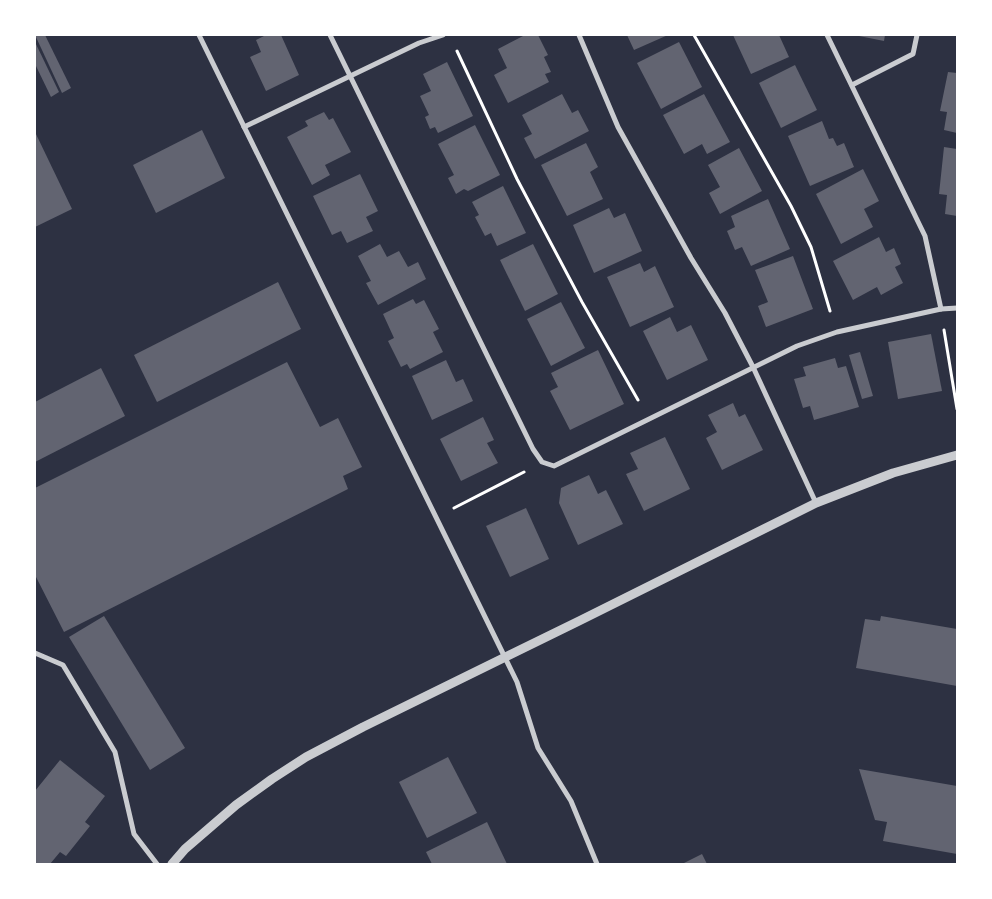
<svg xmlns="http://www.w3.org/2000/svg" width="992" height="899" font-family="Roboto,sans-serif">
  <style>
    .building { fill: #626471 }
    .lines { fill: none; stroke-linecap: round; stroke-linejoin: round }
    .path { stroke: #fff; stroke-width: 3 }
    .minor { stroke: #caccd0; stroke-width: 5 }
    .tertiary { stroke: #caccd0; stroke-width: 9 }
  </style>
  <rect width="100%" height="100%" fill="#2d3142"/>
  <g class="building">
    <polygon points="35,35 45,35 71,88 62,93"/>
    <polygon points="266,35 281,35 299,75 266,91 250,57 261,52 256,40"/>
    <polygon points="525,35 538,35 548,55 544,57 551,72 545,74 549,82 508,103 494,75 507,68 498,49"/>
    <polygon points="627,35 668,35 634,50"/>
    <polygon points="733,35 779,35 789,57 751,74"/>
    <polygon points="854,35 885,35 884,41"/>
    <polygon points="35,42 59,92 51,97 35,64"/>
    <polygon points="679,42 702,87 661,109 637,63"/>
    <polygon points="447,62 473,116 438,133 435,127 430,129 425,117 429,115 420,96 431,91 423,74"/>
    <polygon points="795,65 817,110 781,128 759,83"/>
    <polygon points="948,72 957,73 957,133 944,130 947,112 940,111"/>
    <polygon points="562,94 572,113 578,110 589,131 535,159 524,138 532,134 522,115"/>
    <polygon points="704,94 730,142 707,154 702,144 684,154 663,115"/>
    <polygon points="324,112 329,120 333,118 351,152 325,165 330,175 312,185 287,137 308,126 305,121"/>
    <polygon points="822,121 829,139 833,138 837,146 844,143 854,167 810,186 788,136"/>
    <polygon points="475,125 500,175 468,191 464,189 456,194 448,178 454,175 438,144"/>
    <polygon points="202,130 225,178 156,213 133,165"/>
    <polygon points="35,132 72,209 35,227"/>
    <polygon points="586,143 598,167 590,172 603,199 567,216 541,165"/>
    <polygon points="944,147 957,149 957,216 945,214 947,195 939,194"/>
    <polygon points="739,148 762,191 720,214 709,193 720,187 708,165"/>
    <polygon points="863,169 879,201 864,209 873,227 841,244 816,194"/>
    <polygon points="360,174 378,211 366,217 373,231 347,243 341,231 332,235 313,196"/>
    <polygon points="503,186 526,233 497,246 491,233 485,236 475,217 479,215 472,202"/>
    <polygon points="768,199 790,249 751,266 742,247 735,250 727,231 735,227 731,216"/>
    <polygon points="609,208 614,218 625,213 642,251 594,273 573,225"/>
    <polygon points="879,237 886,252 894,248 901,264 895,267 903,283 881,295 877,287 853,300 833,261"/>
    <polygon points="380,244 387,257 399,251 408,267 418,262 426,279 378,305 366,283 371,281 358,256"/>
    <polygon points="533,244 558,294 525,311 500,260"/>
    <polygon points="793,256 813,309 766,327 758,306 768,302 755,270"/>
    <polygon points="640,263 644,272 655,266 674,307 630,327 607,277"/>
    <polygon points="278,282 301,329 157,402 134,355"/>
    <polygon points="413,299 416,304 424,300 439,329 433,332 443,352 410,369 407,364 401,367 388,341 394,338 383,314"/>
    <polygon points="561,302 585,348 551,366 527,319"/>
    <polygon points="670,317 677,332 691,325 708,360 667,380 643,331"/>
    <polygon points="931,334 942,391 898,399 888,342"/>
    <polygon points="598,350 624,404 570,430 550,391 558,387 551,373"/>
    <polygon points="860,352 873,396 862,399 849,355"/>
    <polygon points="835,358 838,368 846,366 859,407 814,420 810,406 803,408 794,379 806,376 803,367"/>
    <polygon points="446,360 456,382 463,379 473,401 432,420 412,376"/>
    <polygon points="287,362 320,427 338,418 362,467 343,476 348,489 64,632 35,575 35,488"/>
    <polygon points="101,368 125,416 35,462 35,402"/>
    <polygon points="733,403 739,417 745,414 763,450 722,470 706,438 717,432 708,415"/>
    <polygon points="483,417 494,440 487,443 498,463 461,481 440,439"/>
    <polygon points="665,437 690,489 644,511 626,474 638,469 630,453"/>
    <polygon points="589,475 598,494 606,490 623,524 578,545 559,503 561,488"/>
    <polygon points="526,508 549,559 510,577 486,526"/>
    <polygon points="104,616 185,748 150,770 69,637"/>
    <polygon points="881,616 957,629 957,686 856,668 865,619 880,621"/>
    <polygon points="448,757 477,813 427,838 399,782"/>
    <polygon points="60,760 105,796 85,822 90,826 66,856 60,852 50,864 35,864 35,791"/>
    <polygon points="859,769 957,786 957,854 883,841 887,822 875,820"/>
    <polygon points="487,822 507,864 432,864 426,852"/>
    <polygon points="702,854 707,864 682,864"/>
  </g>
  <g class="lines">
    <g class="path">
      <polyline points="694,35 791,206 811,247 830,311"/>
      <polyline points="457,51 517,179 582,302 638,400"/>
      <polyline points="944,330 957,409"/>
      <polyline points="454,508 524,472"/>
    </g>
    <g class="minor">
      <polyline points="199,35 517,682 538,748 571,801 597,864"/>
      <polyline points="330,35 533,449 542,462 554,466 797,346 837,332 941,309 957,308"/>
      <polyline points="579,35 618,127 691,258 725,313 753,367 816,503"/>
      <polyline points="827,35 925,236 941,309"/>
      <polyline points="852,85 913,54 917,35"/>
      <polyline points="244,127 419,43 443,35"/>
      <polyline points="35,653 63,665 115,752 134,834 157,864"/>
    </g>
    <polyline class="tertiary" points="172,864 185,849 236,805 272,779 306,757 363,727 579,621 816,503 893,473 957,455"/>
  </g>
  <rect width="992" height="899" fill="none" stroke="#ffffff" stroke-width="72"/>
</svg>
